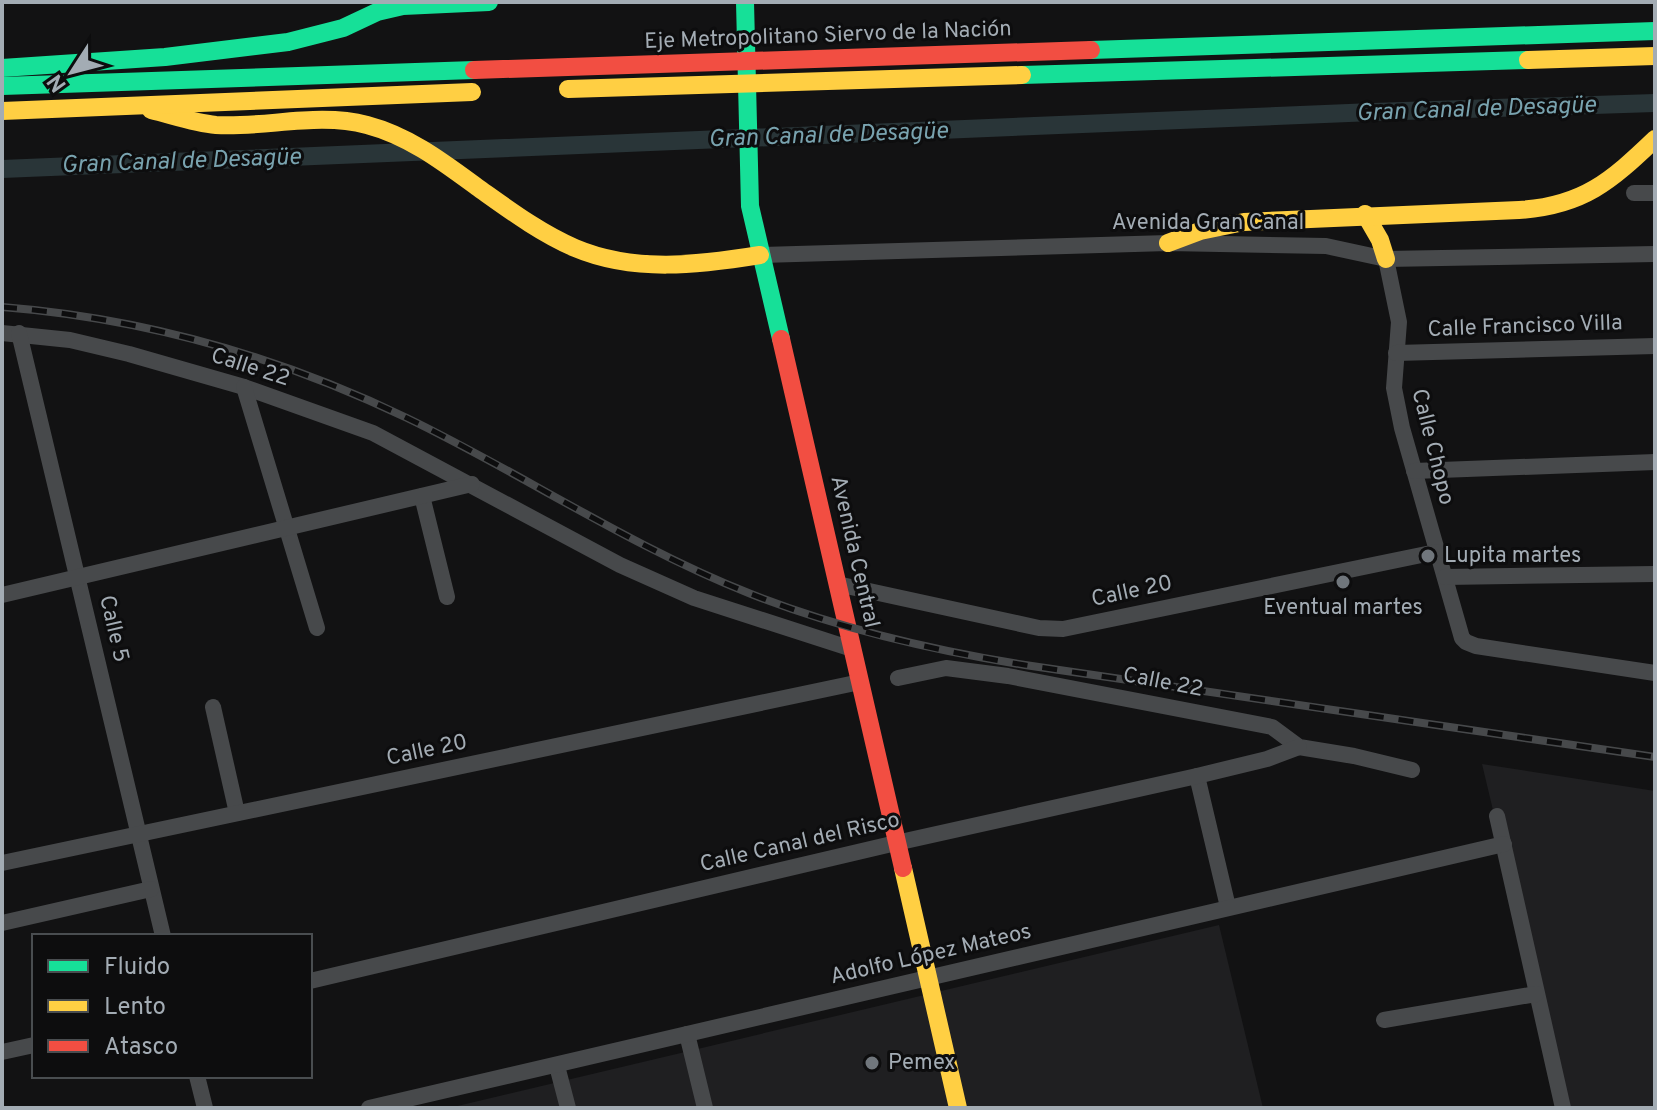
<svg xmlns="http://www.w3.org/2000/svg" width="1657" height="1110" font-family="Overpass,sans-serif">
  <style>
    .built { fill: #1f1f21 }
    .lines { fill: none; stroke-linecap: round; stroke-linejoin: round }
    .canal { stroke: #293538; stroke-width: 18 }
    .street { stroke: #47494b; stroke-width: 16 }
    .fast { stroke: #16e098; stroke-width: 18 }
    .slow { stroke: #ffcf43; stroke-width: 18 }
    .jam { stroke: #f24e42; stroke-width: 18 }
    .rail-casing { stroke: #47494b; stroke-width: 8 }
    .rail { stroke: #0d0d0e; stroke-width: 5; stroke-dasharray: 15; stroke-linecap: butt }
    .fast-bridge { stroke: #16e098; stroke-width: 18 }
    .slow-bridge { stroke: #ffcf43; stroke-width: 18 }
    .jam-bridge { stroke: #f24e42; stroke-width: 18 }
    .poi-dot { fill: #70767c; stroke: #0d0d0e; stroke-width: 3 }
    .labels { text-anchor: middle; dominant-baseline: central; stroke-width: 6; stroke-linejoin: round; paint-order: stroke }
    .street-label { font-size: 22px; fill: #a3acb4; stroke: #0d0d0e }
    .poi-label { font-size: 22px; fill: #a3acb4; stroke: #0d0d0e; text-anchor: start }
    .water-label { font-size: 24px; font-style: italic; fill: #79a3af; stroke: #0d0d0e }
  </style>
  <rect width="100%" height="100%" fill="#121213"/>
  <g class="built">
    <polygon points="1482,764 1655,791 1655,1108 1564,1108"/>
    <polygon points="1219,925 1263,1108 449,1108"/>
  </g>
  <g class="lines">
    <polyline class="canal" points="2,169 1373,112 1655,103"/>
    <g class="street">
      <polyline points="1634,193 1655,193"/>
      <polyline points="760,255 1168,243 1326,246 1386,259 1655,254"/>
      <polyline points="1386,259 1399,322 1394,388 1402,428 1462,638 1466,642 1476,646 1655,673"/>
      <polyline points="2,333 70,340 129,354 244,387 373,433 620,565 694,598 852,649"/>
      <polyline points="19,333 163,936"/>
      <polyline points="1396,353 1655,346"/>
      <polyline points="244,387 317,628"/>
      <polyline points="1414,471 1655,462"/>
      <polyline points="422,496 447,597"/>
      <polyline points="1445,577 1655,574"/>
      <polyline points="837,584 1039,628 1063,629 1436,552"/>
      <polyline points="2,595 472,484"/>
      <polyline points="898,678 946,668 1008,676 1272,727 1299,747 1354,756 1412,770"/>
      <polyline points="213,707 237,813"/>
      <polyline points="1197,776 1228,907"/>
      <polyline points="1497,816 1563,1108"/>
      <polyline points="2,863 860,682"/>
      <polyline points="2,923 151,889"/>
      <polyline points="310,981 896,843 1197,776 1267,759 1299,747"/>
      <polyline points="1384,1020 1536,994"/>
      <polyline points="687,1034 705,1108"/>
      <polyline points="2,1052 34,1045"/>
      <polyline points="557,1066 568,1108"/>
      <polyline points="197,1076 205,1108"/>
      <polyline points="369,1108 1504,844"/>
    </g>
    <g class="fast">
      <polyline points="745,2 750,206 781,339"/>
      <polyline points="2,68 165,57 288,42 343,28 377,12 403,6 489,2"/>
    </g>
    <g class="slow">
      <path d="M151 110C172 115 194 123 216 125 266 128 318 112 367 125 409 136 443 162 477 187 508 209 540 233 575 248 634 273 699 265 760 255"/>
      <polyline points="1365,214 1380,240 1386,259"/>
      <path d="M1168 243 1200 231 1244 222 1519 210C1583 206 1611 181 1655 139"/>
      <polyline points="903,868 958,1108"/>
    </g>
    <polyline class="jam" points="781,339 903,868"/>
    <g class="rail-casing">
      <path id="rail" d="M2 307C143 318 280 357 407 418 523 474 631 547 751 594 840 629 931 650 1025 665L1655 757"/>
    </g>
    <use href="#rail" class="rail"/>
    <g class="fast-bridge">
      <polyline points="1091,50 1655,31"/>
      <polyline points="1022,75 1528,60"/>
      <polyline points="2,86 474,70"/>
    </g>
    <g class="slow-bridge">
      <polyline points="1528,60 1655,56"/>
      <polyline points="568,89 1022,75"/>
      <polyline points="2,111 472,92"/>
    </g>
    <polyline class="jam-bridge" points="474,70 1091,50"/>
  </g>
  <g class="poi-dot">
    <circle cx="1428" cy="556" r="8"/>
    <circle cx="1343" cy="582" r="8"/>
    <circle cx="872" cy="1063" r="8"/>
  </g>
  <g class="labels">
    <g class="street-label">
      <text transform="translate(828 36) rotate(-2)">Eje Metropolitano Siervo de la Nación</text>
      <text x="1208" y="223">Avenida Gran Canal</text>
      <text transform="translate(1525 327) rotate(-2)">Calle Francisco Villa</text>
      <text transform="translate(250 368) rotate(18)">Calle 22</text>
      <text transform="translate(1432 447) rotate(76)">Calle Chopo</text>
      <text transform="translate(854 552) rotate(77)">Avenida Central</text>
      <text transform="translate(1132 592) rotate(-12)">Calle 20</text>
      <text transform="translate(113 629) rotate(77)">Calle 5</text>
      <text transform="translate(1163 683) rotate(11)">Calle 22</text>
      <text transform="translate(427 751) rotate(-12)">Calle 20</text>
      <text transform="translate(800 843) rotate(-13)">Calle Canal del Risco</text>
      <text transform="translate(931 955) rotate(-13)">Adolfo López Mateos</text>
    </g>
    <g class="poi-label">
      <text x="1444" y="556">Lupita martes</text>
      <text x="1343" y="608" text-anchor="middle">Eventual martes</text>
      <text x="888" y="1063">Pemex</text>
    </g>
    <g class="water-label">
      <text transform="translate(1476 110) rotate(-2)">Gran Canal de Desagüe</text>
      <text transform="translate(828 136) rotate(-2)">Gran Canal de Desagüe</text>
      <text transform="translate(181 162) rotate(-2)">Gran Canal de Desagüe</text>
    </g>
  </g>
  <rect width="1657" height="1110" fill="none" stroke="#a3acb4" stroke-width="8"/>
  <rect x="32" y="934" width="280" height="144" fill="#0d0d0e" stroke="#494d50" stroke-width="2"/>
  <rect x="48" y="960" width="40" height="12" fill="#16e098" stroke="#494d50" stroke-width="2"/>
  <text x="104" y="974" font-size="24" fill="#a3acb4">Fluido</text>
  <rect x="48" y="1000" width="40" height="12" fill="#ffcf43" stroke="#494d50" stroke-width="2"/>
  <text x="104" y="1014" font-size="24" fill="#a3acb4">Lento</text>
  <rect x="48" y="1040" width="40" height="12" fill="#f24e42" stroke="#494d50" stroke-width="2"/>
  <text x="104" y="1054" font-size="24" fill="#a3acb4">Atasco</text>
  <g transform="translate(72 72) rotate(234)" stroke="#0d0d0e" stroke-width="6" paint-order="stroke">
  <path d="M0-6L14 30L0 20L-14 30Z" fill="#a3acb4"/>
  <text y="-12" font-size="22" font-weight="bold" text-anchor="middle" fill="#a3acb4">N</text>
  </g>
</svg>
